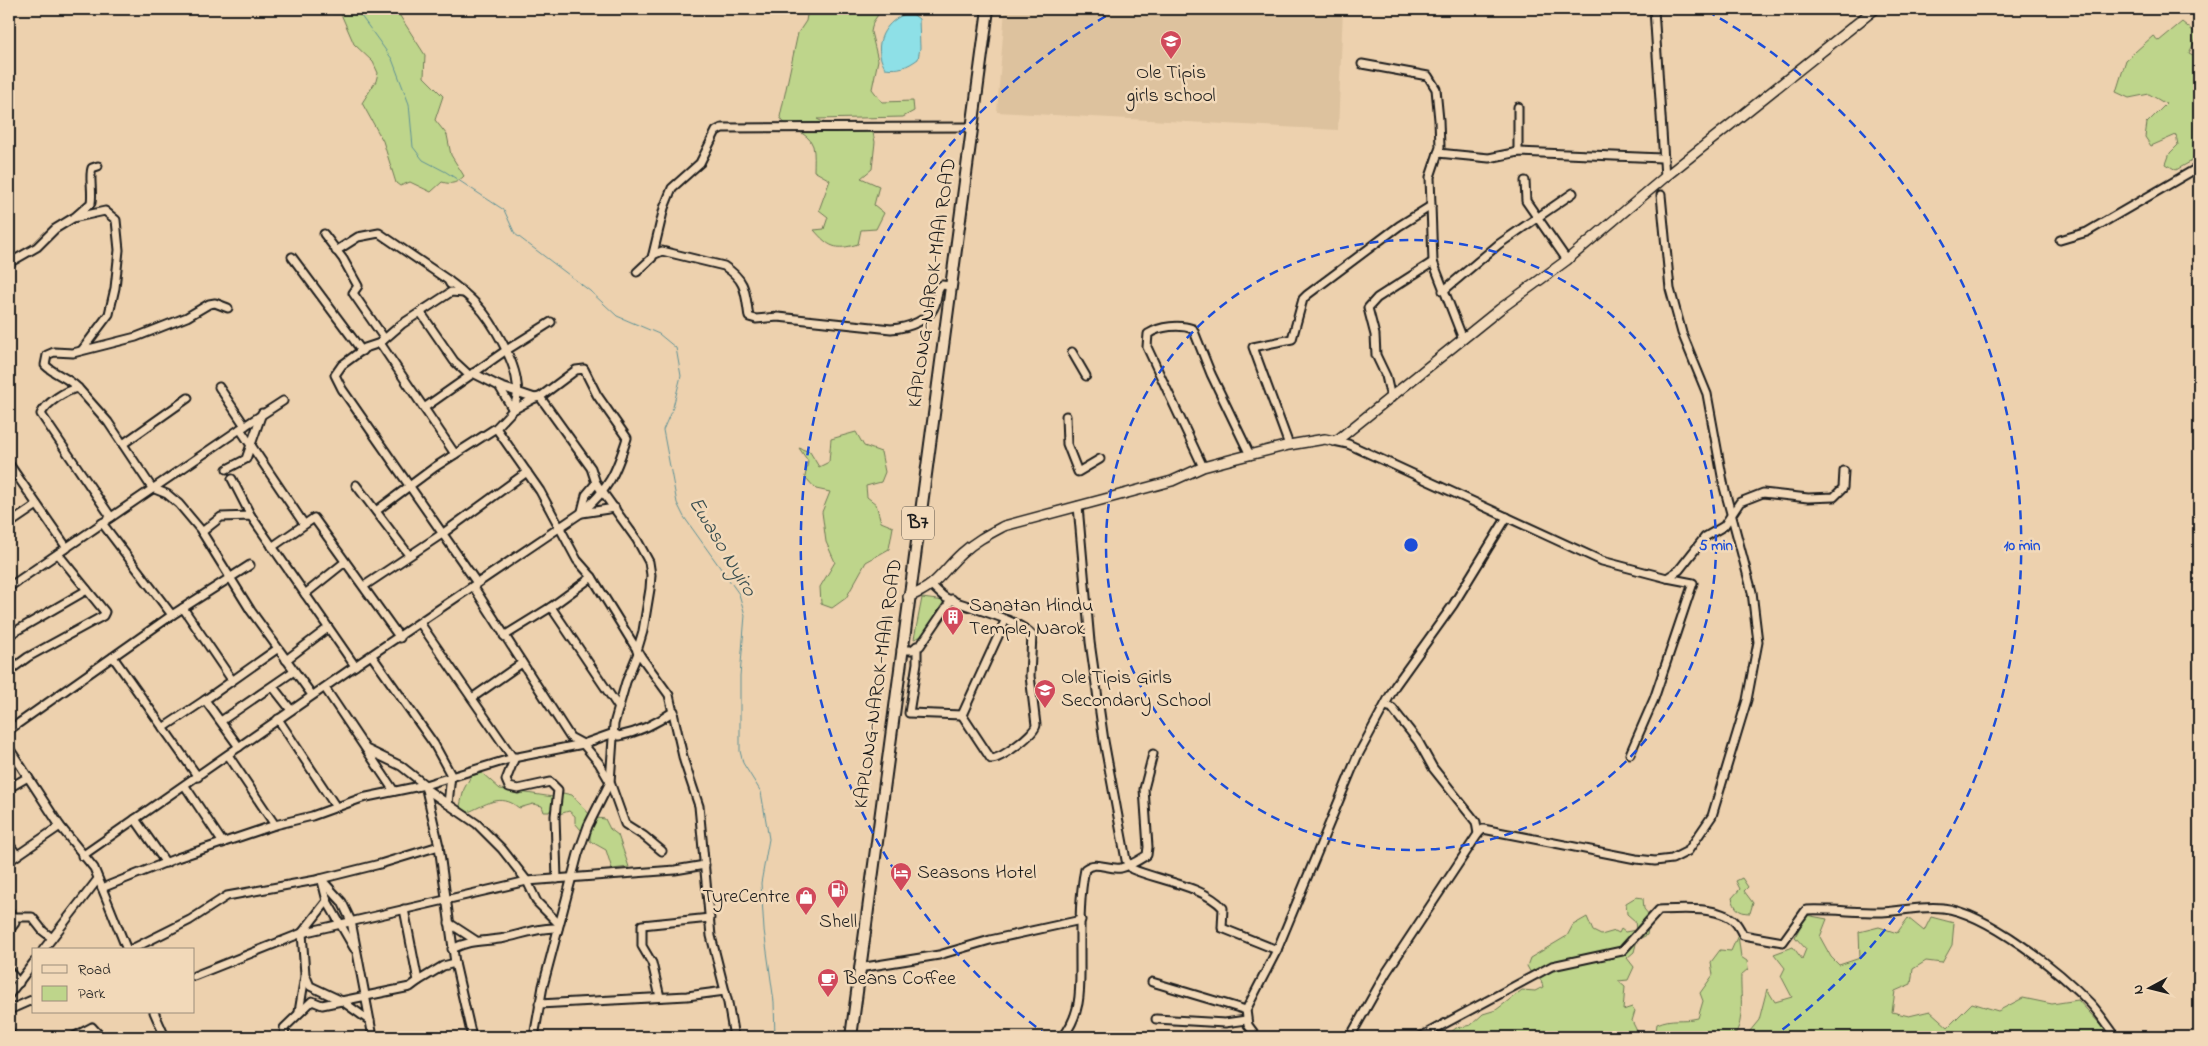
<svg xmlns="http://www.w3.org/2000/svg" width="2208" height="1046" font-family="'Indie Flower',sans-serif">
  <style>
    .built { fill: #ddc29e }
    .green { fill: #bed58b; stroke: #6d7854 }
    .water { fill: #8ee0e7; stroke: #609296 }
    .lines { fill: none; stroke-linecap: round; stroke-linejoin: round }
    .stream { stroke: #609296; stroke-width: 1 }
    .minor-casing { stroke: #1c1c1c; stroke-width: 11 }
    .major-casing { stroke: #1c1c1c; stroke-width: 12 }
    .highway-casing { stroke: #1c1c1c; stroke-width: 14 }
    .minor { stroke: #f2d9b9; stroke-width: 7 }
    .major { stroke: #f2d9b9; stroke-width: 9 }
    .highway { stroke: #f2d9b9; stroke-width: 10 }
    .ring { fill: none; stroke: #1d4ed8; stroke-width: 2.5; stroke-dasharray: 9 6 }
    .labels { text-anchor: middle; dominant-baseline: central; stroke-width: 5; stroke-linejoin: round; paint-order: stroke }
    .shield { fill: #f2d9b9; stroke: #5c554b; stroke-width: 1 }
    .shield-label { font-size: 19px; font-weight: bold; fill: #1c1c1c }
    .poi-label { font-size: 20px; fill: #1c1c1c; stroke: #f2d9b9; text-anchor: start }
    .street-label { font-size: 20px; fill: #1c1c1c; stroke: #f2d9b9 }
    .water-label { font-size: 21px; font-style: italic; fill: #384d4f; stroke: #f2d9b9 }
    .centre { fill: #1d4ed8; stroke: #f2d9b9; stroke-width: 2.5 }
    .ring-label { font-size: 15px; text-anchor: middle; font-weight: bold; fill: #1d4ed8; stroke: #f2d9b9; stroke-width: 5; stroke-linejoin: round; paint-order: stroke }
  </style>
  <rect width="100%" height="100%" fill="#edd1ae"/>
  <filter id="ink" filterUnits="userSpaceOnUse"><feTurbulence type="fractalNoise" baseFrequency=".02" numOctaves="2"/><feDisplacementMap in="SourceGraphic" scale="10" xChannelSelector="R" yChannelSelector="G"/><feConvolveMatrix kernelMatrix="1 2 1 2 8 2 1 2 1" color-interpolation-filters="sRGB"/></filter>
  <g filter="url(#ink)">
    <polygon class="built" points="1005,9 1343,9 1338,130 997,112"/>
    <g class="green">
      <path d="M329 9H398L400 16 425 55 424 77 443 96 435 120 447 135 451 155 464 176C457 183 452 185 442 182L431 192 410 182 400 186 396 183 383 141 362 103 376 81 378 73 373 62 354 44 341 14H332Z"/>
      <path d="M808 9H882L873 22 871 32 878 60 872 89 882 102 913 101 914 111 903 117 817 119 827 124H871L875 142 872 169 861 178 879 186 874 205 884 213 876 229 861 230 858 244C835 251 829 247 814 230L824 229 828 217 819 210 830 180 814 171C814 163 815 154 813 146 808 130 787 131 780 117L798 33 806 21Z"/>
      <polygon points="2182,22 2198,35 2189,53 2195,56 2199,54 2199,157 2176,170 2166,164 2170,153 2178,145 2176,135 2151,146 2145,137 2147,123 2166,104 2149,94 2129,98 2116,92 2126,60 2153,36 2159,41"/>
      <polygon points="856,432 864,446 881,452 885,472 881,482 866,486 867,497 876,504 881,522 893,527 889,549 866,562 846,598 832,608 821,604 820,587 835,562 826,542 822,512 830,492 816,489 805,477 808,461 799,448 810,452 819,467 829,462 831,439"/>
      <polygon points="922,598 945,601 925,635 914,639"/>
      <path d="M482 773 500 789 553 797V806L549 812H544L542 806 533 804 519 808C500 792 486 805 466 813L460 806 464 789 471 776Z"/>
      <polygon points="563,793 572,795 591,816 584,829 581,830 575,823 575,816 569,811 559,814 556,812 558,799"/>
      <polygon points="597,818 605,819 610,829 618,835 629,867 612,869 606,850 590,841 590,832"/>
      <path d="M1742 878 1748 887 1744 891 1753 903 1750 913C1738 913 1735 908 1732 898L1740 889 1736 881Z"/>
      <polygon points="1636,897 1643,898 1644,909 1650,916 1647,935 1637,940 1634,952 1627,958 1634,967 1628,980 1618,981 1625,987 1623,1010 1632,1007 1635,1011 1632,1021 1640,1037 1429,1037 1440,1031 1450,1033 1456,1028 1471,1025 1483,1014 1496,1010 1522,990 1535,991 1543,987 1541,980 1533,977 1527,966 1530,958 1567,936 1573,925 1587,917 1593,931 1601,935 1615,931 1619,933 1621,929 1625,932 1636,930 1635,921 1627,914 1626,903"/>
      <polygon points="1806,915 1827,919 1820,937 1831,957 1839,965 1860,958 1859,932 1879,927 1897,933 1908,918 1924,931 1931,917 1954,923 1952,945 1942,963 1926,961 1913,969 1911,984 1895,991 1892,1012 1909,1016 1930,1011 1948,1027 1972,1003 1998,1011 2023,998 2052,1004 2078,1000 2112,1037 1745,1037 1759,1020 1767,989 1775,1002 1792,997 1781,976 1785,968 1774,954 1793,947 1802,959 1806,949 1795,937"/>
      <path d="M1738 935 1741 957 1747 961 1748 969 1741 975C1740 991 1746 1029 1731 1037H1655L1657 1024C1673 1017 1681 1022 1698 1018L1703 1001 1700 993 1713 975 1711 962 1720 950 1731 951Z"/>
    </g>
    <path class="water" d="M910 12 919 19 920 48 918 59C907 67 899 70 885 68 871 44 885 20 910 12Z"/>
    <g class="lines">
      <polyline class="stream" points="356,9 392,59 409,104 413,147 423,160 446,172 504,210 515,234 590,291 617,316 659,334 676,348 681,376 673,407 663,430 677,503 684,517 739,594 745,615 740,676 740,751 743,763 761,792 769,839 761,883 764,930 774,1002 775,1037"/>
      <g class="minor-casing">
        <g id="minor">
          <polyline points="1654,9 1665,177"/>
          <polyline points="1362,64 1428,76 1436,89 1439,120 1440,147 1430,177 1433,262 1463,339"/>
          <polyline points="1518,152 1518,107"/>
          <polyline points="1438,153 1489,158 1518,152 1662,158"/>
          <polyline points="1525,181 1526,201 1567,260"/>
          <path d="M75 217 91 203C93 192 89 176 92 168L98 166"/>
          <polyline points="324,234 343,259 358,286 353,293 384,338"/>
          <polyline points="2060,240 2087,232 2199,167"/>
          <polyline points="336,251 358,237 379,233 448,280 450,284"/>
          <path d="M653 255 662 251 724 266C747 281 745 292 749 317L756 319 778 317 891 329C907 328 931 321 936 302 938 295 936 290 942 285L950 286"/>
          <polyline points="292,257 362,351"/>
          <polyline points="9,263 37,247 55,229 73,218 105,211 116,220 119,250 115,288 109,314 82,350"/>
          <polyline points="637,272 652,258 664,208 672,188 700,163 716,131 722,128 972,127"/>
          <path d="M448 280C458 288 469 296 477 305 493 322 515 361 517 384 519 393 516 402 513 410"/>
          <polyline points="1443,291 1499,244 1573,193"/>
          <polyline points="464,293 451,292 402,324 380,343 365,348 342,365 335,375 342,389 477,583"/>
          <polyline points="421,313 454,361 469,375"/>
          <polyline points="380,343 455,454"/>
          <polyline points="1072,352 1086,376"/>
          <polyline points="473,373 499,386 513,410"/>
          <polyline points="499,386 535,398"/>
          <polyline points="219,387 245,426"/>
          <path d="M78 388C66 376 55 375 45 365L47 355 54 352 73 353 136 337 187 317 209 304 215 303 228 308"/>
          <polyline points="1391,398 1386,376 1376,355 1375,335 1368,308 1377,298 1433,262"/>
          <polyline points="424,408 505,351 551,322"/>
          <polyline points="1066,416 1067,444 1078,472 1100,459"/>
          <polyline points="496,428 540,491 577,560 592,577 642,658 669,695 684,761 699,806 711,936 728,1003 734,1037"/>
          <polyline points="240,429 283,401"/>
          <polyline points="1334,441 1348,444 1602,561 1667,578 1679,570 1705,537 1724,526 1740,502 1763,493 1808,498 1834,497 1843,488 1844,471"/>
          <polyline points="123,444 188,398"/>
          <polyline points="1289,445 1253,347 1292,339 1303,299 1307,295 1399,226 1431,206"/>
          <polyline points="9,464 67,548"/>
          <path d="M1203 467 1147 347 1148 334C1160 326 1180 324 1193 329L1211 374 1250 455"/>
          <polyline points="227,469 246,459 262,413"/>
          <polyline points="232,479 251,516"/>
          <polyline points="356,485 409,555"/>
          <path d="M1078 506 1090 642 1104 741 1126 860 1132 869C1157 880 1204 886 1223 908L1222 928 1277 950"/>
          <polyline points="376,511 435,467 496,428 513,410 535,398 540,397 591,468 596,483 637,540 649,562 651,575 650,589 643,631 637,651"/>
          <polyline points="582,511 586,495 596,483"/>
          <polyline points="582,513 615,508"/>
          <path d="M111 517 41 414C46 403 66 390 78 388L108 422 152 488 167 494 179 504 200 529 251 611 312 695"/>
          <polyline points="102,523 172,615"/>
          <polyline points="9,524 37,505"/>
          <polyline points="202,532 221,517 251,516 355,666"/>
          <polyline points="272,547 314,518 400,638"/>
          <path d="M931 585C936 589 941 595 946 598 966 607 1021 620 1032 635L1030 676 1036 725C1035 734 1001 759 991 759L962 715"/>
          <polyline points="364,586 442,534 527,472"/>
          <polyline points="473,586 570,737 583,744 599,763 610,782 625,824 644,836 662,851"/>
          <polyline points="9,587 240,429 304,524"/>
          <polyline points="305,594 345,562"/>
          <polyline points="551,607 619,708"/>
          <polyline points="183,608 232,680"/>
          <polyline points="420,623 513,758"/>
          <polyline points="9,635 87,590"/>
          <polyline points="504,636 551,607 592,577"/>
          <polyline points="917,646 917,663 909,713 962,715"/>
          <polyline points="901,650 912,650 917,646 920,646 952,599"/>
          <polyline points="372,656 434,744 451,775 448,804"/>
          <polyline points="113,657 198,777"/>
          <polyline points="286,660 328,628"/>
          <polyline points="9,671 28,657 103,616 105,612 58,554"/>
          <polyline points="273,687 291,710"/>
          <polyline points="325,688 394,791"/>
          <polyline points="472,698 522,663"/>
          <polyline points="1385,706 1392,708 1418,741 1433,768 1476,822 1478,834 1483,829 1636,859 1655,861 1672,859 1688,851 1712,816 1747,700 1758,642 1752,592 1724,487 1707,394 1682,333 1670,289 1661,195"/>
          <polyline points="962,715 1005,621"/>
          <polyline points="278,719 336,807"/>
          <polyline points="221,721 294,671"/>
          <polyline points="163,728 205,700"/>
          <polyline points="9,730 172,615 250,565"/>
          <polyline points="239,747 205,700 277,649"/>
          <polyline points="9,748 60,826 94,868 127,950"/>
          <polyline points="368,750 401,766 425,785 439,846 455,963 472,1037"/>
          <polyline points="1630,754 1654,699 1693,583 1667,578"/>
          <polyline points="228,755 275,825"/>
          <polyline points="515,757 506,780 509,787 518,789 550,782 558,790 555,816 557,879"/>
          <polyline points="185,786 223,843"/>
          <polyline points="9,788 28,777"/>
          <polyline points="426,789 477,824 502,849 527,881 537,902 559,924"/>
          <polyline points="135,819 166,863"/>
          <polyline points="9,844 17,855"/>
          <path d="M82 856 355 666 581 513C609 489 616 473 627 438L597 395 584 369 576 370 540 397"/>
          <polyline points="9,861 60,826"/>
          <polyline points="321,879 342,902 351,921 373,1037"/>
          <polyline points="322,881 327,901 354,948"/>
          <path d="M102 888 177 858 275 825 312 816 362 798 425 785 513 758 583 744 614 733 619 736C640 732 657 723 674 711"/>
          <polyline points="327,901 302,933 305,974 310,986 342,1001 370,1021"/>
          <polyline points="9,912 13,917 15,923 9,931"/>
          <polyline points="13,917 32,917 43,931 52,938"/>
          <polyline points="449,923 475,940"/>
          <path d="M452 949C471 939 485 942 505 938 522 934 540 927 558 928"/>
          <polyline points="43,950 98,879"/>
          <polyline points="130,950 190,920 227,896 316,880 380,864 439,846"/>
          <polyline points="859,968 939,955 990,940 1081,920"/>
          <polyline points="9,971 19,983"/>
          <polyline points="194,976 302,933 527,881 675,870 705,865"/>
          <polyline points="418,981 443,966 455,963"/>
          <polyline points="1152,982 1246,1010"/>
          <polyline points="9,995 34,962"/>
          <polyline points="660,997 652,963 642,946 642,925 710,918"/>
          <polyline points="539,1004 687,996 725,991"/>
          <polyline points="9,1010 34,999"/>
          <polyline points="154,1012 165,1037"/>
          <polyline points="299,1012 305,976"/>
          <polyline points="1156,1019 1225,1023 1246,1020"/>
          <polyline points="9,1030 12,1037"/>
          <polyline points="73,1037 92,1027 101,1037"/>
          <polyline points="285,1037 284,1028 312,1001 322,1005 410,987 418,981 404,909"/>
          <polyline points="534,1037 543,986 578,854 588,826 610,782 614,724 626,682 638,653"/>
          <path d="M1063 1037C1082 1012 1080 989 1080 959 1080 930 1079 898 1085 869 1096 860 1108 870 1121 868 1130 866 1139 860 1147 855L1148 847 1144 789 1153 754"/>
          <polyline points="1257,1037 1248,1025 1246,1010 1277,950 1357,757 1395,686 1453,605 1507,517"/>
          <polyline points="1350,1037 1386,973 1478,834"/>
          <path d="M1420 1037 1552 966 1622 951 1659 910C1680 909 1719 906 1735 922 1738 925 1741 931 1743 935L1783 942 1806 910C1830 909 1854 912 1878 912 1898 912 1923 905 1943 908 1987 913 2060 971 2091 1004 2100 1014 2108 1026 2116 1037"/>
        </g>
      </g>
      <g class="major-casing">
        <path id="major" d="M908 597C938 586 941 572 962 553 975 541 989 534 1004 526L1172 481 1203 467 1237 458 1289 445 1325 439 1334 441 1340 438 1500 309 1567 260 1665 177 1875 9"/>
      </g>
      <g class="highway-casing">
        <polyline id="highway" points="851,1037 988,9"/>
      </g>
      <use href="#minor" class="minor"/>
      <use href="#major" class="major"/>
      <use href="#highway" class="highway"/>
    </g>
  </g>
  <g class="ring">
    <circle cx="1411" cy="545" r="305"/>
    <path d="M1048 1036A611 611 0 0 1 1115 11M1707 11A611 611 0 0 1 1774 1036"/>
  </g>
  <defs>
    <g id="school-pin" transform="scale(1.125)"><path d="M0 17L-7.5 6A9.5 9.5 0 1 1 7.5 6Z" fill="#d1495b" stroke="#f2d9b9"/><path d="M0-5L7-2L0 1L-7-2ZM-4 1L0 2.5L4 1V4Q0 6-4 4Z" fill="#fff"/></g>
    <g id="building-pin" transform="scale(1.125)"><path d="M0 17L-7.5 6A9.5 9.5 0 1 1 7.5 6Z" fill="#d1495b" stroke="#f2d9b9"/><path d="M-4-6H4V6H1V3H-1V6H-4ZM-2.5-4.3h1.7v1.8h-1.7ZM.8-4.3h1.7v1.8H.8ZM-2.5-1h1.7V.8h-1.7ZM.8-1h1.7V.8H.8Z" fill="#fff"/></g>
    <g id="hotel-pin" transform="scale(1.125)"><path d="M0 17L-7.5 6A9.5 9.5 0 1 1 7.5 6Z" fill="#d1495b" stroke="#f2d9b9"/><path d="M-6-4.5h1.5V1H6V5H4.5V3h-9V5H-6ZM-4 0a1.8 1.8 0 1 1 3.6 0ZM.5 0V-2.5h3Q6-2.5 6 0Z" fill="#fff"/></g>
    <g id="fuel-pin" transform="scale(1.125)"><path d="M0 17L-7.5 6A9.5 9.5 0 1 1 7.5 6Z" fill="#d1495b" stroke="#f2d9b9"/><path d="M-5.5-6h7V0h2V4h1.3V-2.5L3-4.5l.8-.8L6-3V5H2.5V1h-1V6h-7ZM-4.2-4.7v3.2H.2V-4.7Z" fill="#fff"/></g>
    <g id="shop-pin" transform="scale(1.125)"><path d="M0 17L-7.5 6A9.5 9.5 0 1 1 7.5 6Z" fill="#d1495b" stroke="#f2d9b9"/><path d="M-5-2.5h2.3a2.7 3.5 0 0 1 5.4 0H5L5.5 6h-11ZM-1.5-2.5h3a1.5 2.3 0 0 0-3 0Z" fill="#fff"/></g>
    <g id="cafe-pin" transform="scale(1.125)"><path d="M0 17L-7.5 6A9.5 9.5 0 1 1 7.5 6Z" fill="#d1495b" stroke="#f2d9b9"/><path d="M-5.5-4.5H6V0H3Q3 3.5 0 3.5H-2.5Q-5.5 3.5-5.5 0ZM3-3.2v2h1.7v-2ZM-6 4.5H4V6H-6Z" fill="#fff"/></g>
  </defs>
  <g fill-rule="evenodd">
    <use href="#school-pin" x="1171" y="41"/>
    <use href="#building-pin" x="953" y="617"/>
    <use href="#school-pin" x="1045" y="690"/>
    <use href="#hotel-pin" x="901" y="873"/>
    <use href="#fuel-pin" x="838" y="890"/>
    <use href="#shop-pin" x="806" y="897"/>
    <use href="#cafe-pin" x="828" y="979"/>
  </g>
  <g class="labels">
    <rect class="shield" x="902" y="506.5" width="32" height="33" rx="4"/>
    <g class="shield-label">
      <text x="918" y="523">B7</text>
    </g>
    <g class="poi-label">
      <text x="1171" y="73" text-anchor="middle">Ole Tipis<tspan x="1171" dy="23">girls school</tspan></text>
      <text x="969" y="606">Sanatan Hindu<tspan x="969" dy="23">Temple, Narok</tspan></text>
      <text x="1061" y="678">Ole Tipis Girls<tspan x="1061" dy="23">Secondary School</tspan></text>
      <text x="917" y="873">Seasons Hotel</text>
      <text x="790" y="897" text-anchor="end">TyreCentre</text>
      <text x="838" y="922" text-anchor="middle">Shell</text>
      <text x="844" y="979">Beans Coffee</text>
    </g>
    <g class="street-label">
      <text transform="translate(933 283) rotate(-82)">KAPLONG-NAROK-MAAI ROAD</text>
      <text transform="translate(879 684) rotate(-82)">KAPLONG-NAROK-MAAI ROAD</text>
    </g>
    <g class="water-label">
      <text transform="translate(722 547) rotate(59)">Ewaso Nyiro</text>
    </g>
  </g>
  <circle cx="1411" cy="545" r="8" class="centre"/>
  <g class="ring-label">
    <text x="1716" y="550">5 min</text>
    <text x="2022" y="550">10 min</text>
  </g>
  <rect width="2208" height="1046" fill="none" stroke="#f2d9b9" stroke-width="30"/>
  <rect x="15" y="15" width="2178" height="1016" fill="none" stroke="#1c1c1c" stroke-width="2" filter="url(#ink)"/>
  <rect x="32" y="948" width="162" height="65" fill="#f2d9b9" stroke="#9c8d7a"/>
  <rect x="42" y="965" width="25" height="8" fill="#f2d9b9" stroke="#9c8d7a"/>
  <text x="78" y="974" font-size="15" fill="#1c1c1c">Road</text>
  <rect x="42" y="986" width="25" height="15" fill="#bed58b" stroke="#9c8d7a"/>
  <text x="78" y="998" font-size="15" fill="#1c1c1c">Park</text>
  <g transform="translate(2150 988) rotate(263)" stroke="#f2d9b9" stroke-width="4" paint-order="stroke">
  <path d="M0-4L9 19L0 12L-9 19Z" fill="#1c1c1c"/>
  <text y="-8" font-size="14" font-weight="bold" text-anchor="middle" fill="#1c1c1c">N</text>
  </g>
</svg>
